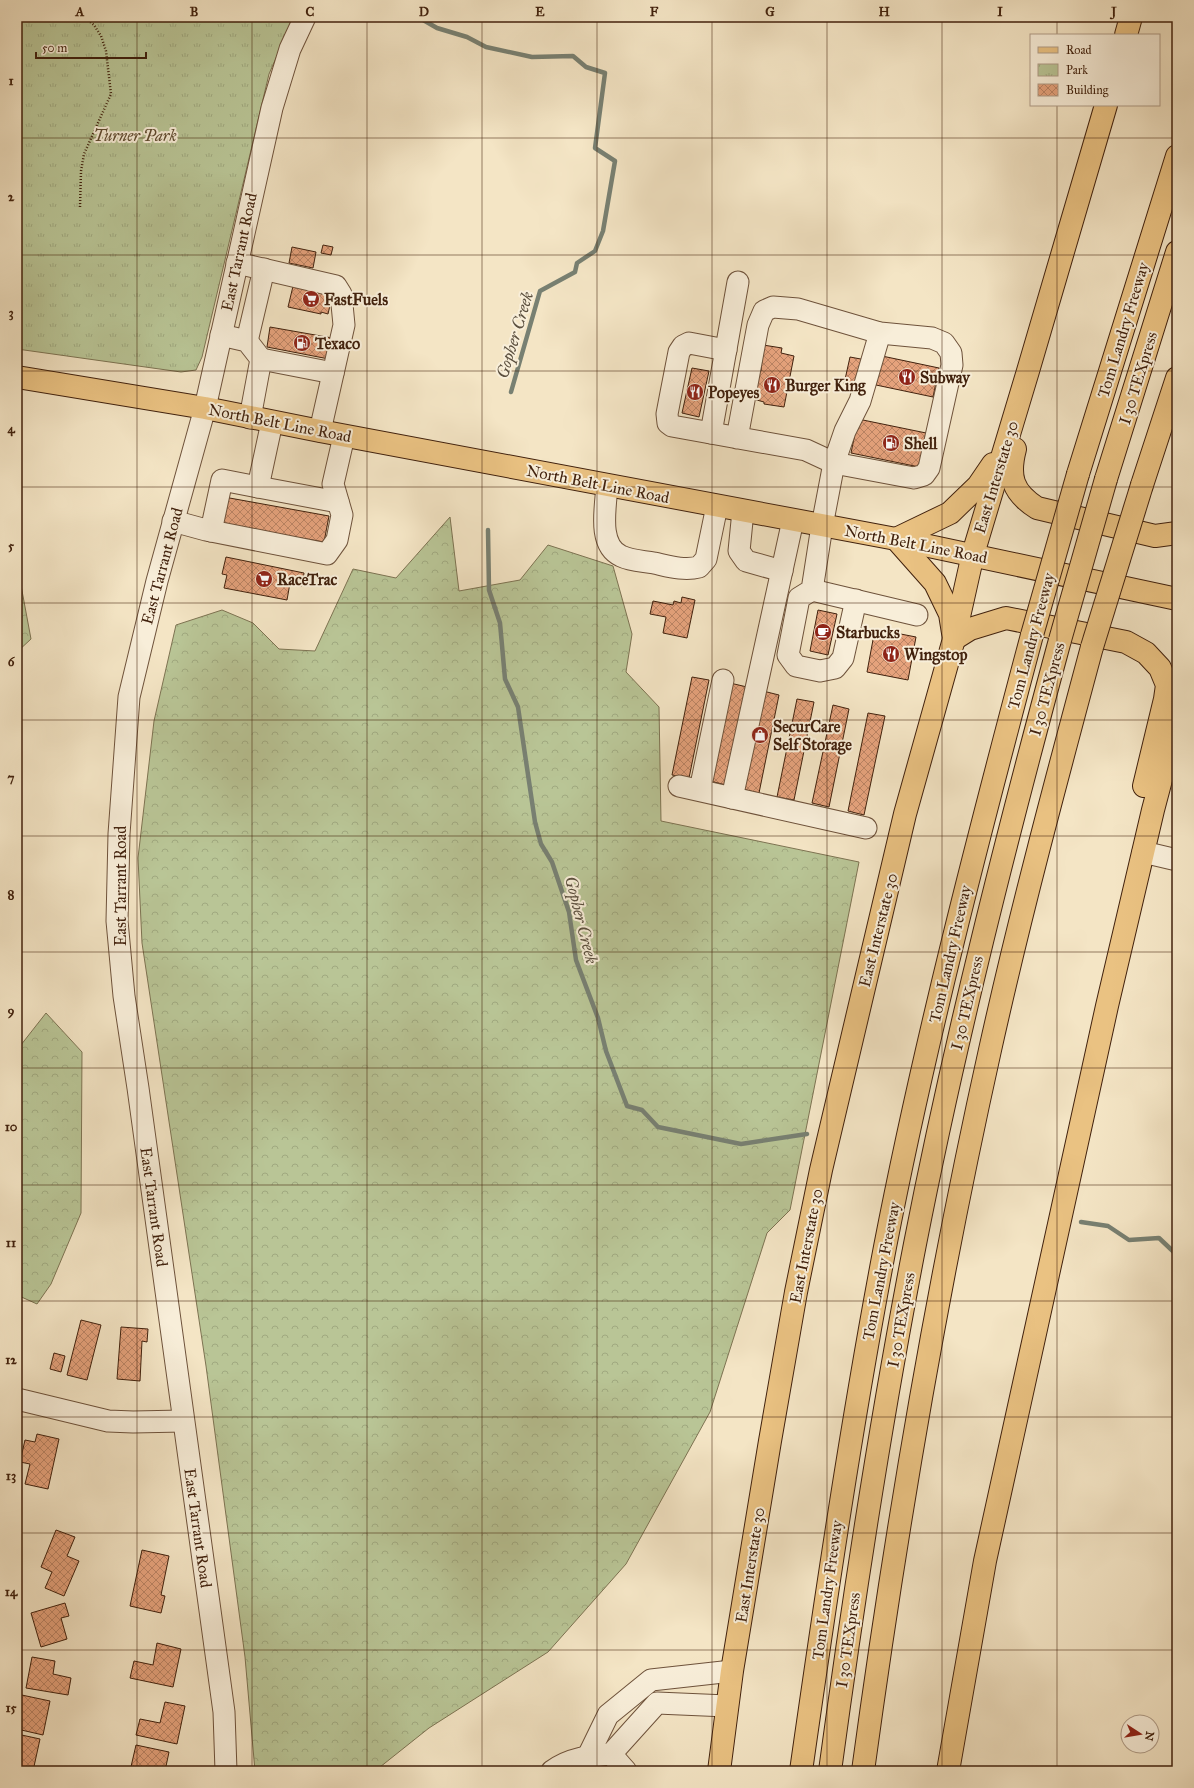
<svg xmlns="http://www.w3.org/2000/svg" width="1194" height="1788" font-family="'IM FELL Great Primer',serif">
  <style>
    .forest { fill: url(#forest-crowns); stroke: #7d7352 }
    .park { fill: url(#park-tufts); stroke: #7d7352 }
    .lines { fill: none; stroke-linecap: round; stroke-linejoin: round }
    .stream { stroke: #788072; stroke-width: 4.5 }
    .building { fill: url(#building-cross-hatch); stroke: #41210d }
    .minor-casing { stroke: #6e523b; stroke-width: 23 }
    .major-casing { stroke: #41210d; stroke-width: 24 }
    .highway-casing { stroke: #41210d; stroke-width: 24 }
    .path { stroke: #41210d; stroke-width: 2.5; stroke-dasharray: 1 2; stroke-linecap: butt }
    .minor { stroke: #f8eed9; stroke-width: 21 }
    .major { stroke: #eac282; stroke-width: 22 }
    .highway { stroke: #eac282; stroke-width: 22 }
    .highway-bridge-casing { stroke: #41210d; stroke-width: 24; stroke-linecap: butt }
    .highway-bridge { stroke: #eac282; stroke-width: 22 }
    .grid { fill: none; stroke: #41210d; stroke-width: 1; stroke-opacity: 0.55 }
    .labels { text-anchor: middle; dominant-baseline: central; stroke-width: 4; stroke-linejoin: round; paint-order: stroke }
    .park-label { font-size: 16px; font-style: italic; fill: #5f4a2f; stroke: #f8eed9 }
    .street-label { font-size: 16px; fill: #41210d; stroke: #f8eed9 }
    .poi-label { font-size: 16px; font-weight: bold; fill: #41210d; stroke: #f8eed9; text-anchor: start }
    .water-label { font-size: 17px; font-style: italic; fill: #5c503f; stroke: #f8eed9 }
    .neatline { fill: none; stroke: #41210d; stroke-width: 1.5 }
    .grid-label { font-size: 13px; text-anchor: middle; font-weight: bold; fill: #41210d }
  </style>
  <defs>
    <pattern id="forest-crowns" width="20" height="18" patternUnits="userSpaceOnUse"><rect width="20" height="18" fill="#b9c596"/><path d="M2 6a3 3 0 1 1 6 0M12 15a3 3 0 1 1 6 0" fill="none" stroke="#a0a980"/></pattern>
    <pattern id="park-tufts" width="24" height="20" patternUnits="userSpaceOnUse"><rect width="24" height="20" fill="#b9c596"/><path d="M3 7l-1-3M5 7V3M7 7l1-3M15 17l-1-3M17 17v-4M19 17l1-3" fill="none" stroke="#a0a980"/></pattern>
    <pattern id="building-cross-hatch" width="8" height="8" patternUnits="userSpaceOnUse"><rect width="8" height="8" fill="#e5a27c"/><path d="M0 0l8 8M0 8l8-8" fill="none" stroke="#bb8464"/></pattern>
  </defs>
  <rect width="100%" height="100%" fill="#f4e5c5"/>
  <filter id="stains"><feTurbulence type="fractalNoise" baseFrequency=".005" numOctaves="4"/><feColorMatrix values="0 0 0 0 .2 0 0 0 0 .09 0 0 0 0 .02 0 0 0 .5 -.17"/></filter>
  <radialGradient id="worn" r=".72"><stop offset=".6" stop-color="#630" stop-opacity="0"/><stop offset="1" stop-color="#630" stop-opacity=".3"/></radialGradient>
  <g class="forest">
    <polygon points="450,517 459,591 520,580 548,545 613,566 632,634 626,672 659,707 661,821 859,862 790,1210 767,1233 710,1412 626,1564 548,1652 429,1728 375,1771 255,1771 245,1657 206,1366 142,943 138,858 154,721 176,625 222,610 253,623 279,649 315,651 353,569 396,578"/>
    <polygon points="17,564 31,639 17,652"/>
    <polygon points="46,1013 82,1052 81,1213 51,1284 37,1304 17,1295 17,1050"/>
  </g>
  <polygon class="park" points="17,17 294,17 269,74 202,357 196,370 181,372 17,349"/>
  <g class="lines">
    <g class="stream">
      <polyline points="418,17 437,28 467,37 486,47 532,57 573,56 586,67 605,73 595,148 615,161 603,231 595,251 577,263 575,272 540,291 511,392"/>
      <polyline points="488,530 489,590 500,623 505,679 518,707 535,822 541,844 552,862 569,912 576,960 598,1018 606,1051 627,1106 642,1110 658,1127 741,1144 807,1134"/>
      <polyline points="1081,1222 1108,1226 1129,1240 1159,1238 1177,1255"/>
    </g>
  </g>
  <g class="building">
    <polygon points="323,245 333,247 331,255 321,253"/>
    <polygon points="292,247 316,252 313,268 289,263"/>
    <polygon points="294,282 333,292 328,314 321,312 321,314 288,307"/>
    <polygon points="270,327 338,339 334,360 267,347"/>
    <polygon points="763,345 782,348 781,353 794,356 784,407 764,404 764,402 753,399 759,371 761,371"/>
    <polygon points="882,356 939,368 933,397 876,385"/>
    <polygon points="850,357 866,360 860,387 844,384"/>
    <polygon points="692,368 709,371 699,417 682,413"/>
    <polygon points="858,419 931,434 924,468 851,453"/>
    <polygon points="224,497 329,516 324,542 219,524"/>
    <polygon points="226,557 304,573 302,586 290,583 287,600 224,588 227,575 222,574"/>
    <polygon points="682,597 695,600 687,638 663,633 666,617 650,614 653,601 673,605 674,601 681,603"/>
    <polygon points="818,610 837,614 828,655 810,651"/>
    <polygon points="875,629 916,637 908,680 867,672"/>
    <polygon points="692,677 709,680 689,778 672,775"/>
    <polygon points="730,683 747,687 726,785 710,781"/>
    <polygon points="763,691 779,695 759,793 742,789"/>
    <polygon points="797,699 814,702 794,800 777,797"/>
    <polygon points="833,705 849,709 829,807 812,803"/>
    <polygon points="868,713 885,716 864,815 848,811"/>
    <polygon points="81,1320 101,1325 87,1380 67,1375"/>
    <polygon points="121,1327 148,1329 147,1342 142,1341 140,1381 117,1379"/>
    <polygon points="54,1353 65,1356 61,1372 50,1369"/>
    <polygon points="37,1434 59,1439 48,1489 25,1484 30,1464 20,1462 25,1440 35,1442"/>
    <polygon points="56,1530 75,1537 67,1556 79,1561 64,1596 45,1588 52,1572 41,1567"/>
    <polygon points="142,1550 169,1556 161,1595 165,1596 161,1613 130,1606"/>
    <polygon points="65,1603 69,1616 61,1618 67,1639 41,1647 31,1613"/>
    <polygon points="157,1643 181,1649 173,1687 130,1678 134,1661 153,1665"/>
    <polygon points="32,1657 55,1661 53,1674 71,1678 68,1695 26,1688"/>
    <polygon points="17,1694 50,1701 43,1735 17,1729"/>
    <polygon points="165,1702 185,1706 177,1744 136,1735 140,1719 160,1723"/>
    <polygon points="17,1734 40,1739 33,1771 17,1771"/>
    <polygon points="136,1745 169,1752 165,1771 130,1771"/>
  </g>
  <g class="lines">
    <g class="minor-casing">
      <g id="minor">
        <polyline points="237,263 336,286 341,294 344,325 320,431"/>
        <polyline points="221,335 247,341 261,359 250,418"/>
        <polyline points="247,341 264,269"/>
        <polyline points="726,350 689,343 683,346 679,352 671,393 667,414 668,423 672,426 806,450 834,463 914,478 924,475 929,468 952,365 951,353 944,343 932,338 880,333 798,309 773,307 764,311 758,325 737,438"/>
        <polyline points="261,359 333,373"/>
        <polyline points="272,422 258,487 338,502"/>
        <polyline points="711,433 738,282"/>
        <path d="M607 485C606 506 597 545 621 556 631 561 643 561 654 563 668 566 684 571 699 567L706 559 717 506"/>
        <polyline points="743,511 739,551 746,561 782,571"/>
        <polyline points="173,521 206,530 327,554 337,540 342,515 333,484 344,436"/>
        <polyline points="211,531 222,480 258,487"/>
        <polyline points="812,590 917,615"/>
        <polyline points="856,600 843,658 835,668 820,671 796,666 788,655 799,598 812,590 822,526 834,463 845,431 860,401 880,333"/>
        <polyline points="679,786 866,828"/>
        <polyline points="700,790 723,680"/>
        <polyline points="732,798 793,520"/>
        <polyline points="1143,852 1177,860"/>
        <polyline points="17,1399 108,1421 133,1422 183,1421"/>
        <polyline points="611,1754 626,1771"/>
        <polyline points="585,1767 588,1756 608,1715 651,1680 732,1671"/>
        <polyline points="226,1771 224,1712 138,1088 124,996 117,921 119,834 129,697 157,581 205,408 272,108 290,49 305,17"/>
        <path d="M552 1771C569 1758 590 1756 611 1754L657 1703 727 1706"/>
      </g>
    </g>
    <g class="major-casing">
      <g id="major">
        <polyline points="1126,35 1131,17"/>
        <polyline points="17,377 205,408 320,431 896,539 1177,599"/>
        <path d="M1015 449C1008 476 1012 492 1037 508L1155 536 1177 533"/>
        <polyline points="896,539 935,583 950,614 954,639 970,629 1006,618 1126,642 1146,653 1160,668 1167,685 1165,699 1144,786"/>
        <polyline points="896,539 950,513 978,486 993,464"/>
        <polyline points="719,1771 732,1671 770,1441 796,1292 821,1170 905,814 954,639 973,554 1028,371 1106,105"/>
        <polyline points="948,1771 985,1561 1107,1006 1153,810 1177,719"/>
      </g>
    </g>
    <g class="highway-casing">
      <g id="highway">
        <polyline points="1078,474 1177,156"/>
        <polyline points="1106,479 1177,252"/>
        <polyline points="1142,485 1177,378"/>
        <path d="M801 1771C826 1596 852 1421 885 1247 925 1041 978 838 1032 635"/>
        <path d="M830 1771C854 1594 881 1419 915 1244 955 1040 1006 840 1060 640"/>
        <path d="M863 1771C896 1529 937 1288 990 1050 1020 915 1056 781 1092 647"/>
      </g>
    </g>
    <polyline class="path" points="80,207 81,171 84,154 111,94 106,51 101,36 94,25 84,17"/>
    <use href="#minor" class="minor"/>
    <use href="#major" class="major"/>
    <use href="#highway" class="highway"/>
    <g class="highway-bridge-casing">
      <g id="highway-bridge">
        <polyline points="1032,635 1078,474"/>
        <polyline points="1060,640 1106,479"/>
        <polyline points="1092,647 1142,485"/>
      </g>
    </g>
    <use href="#highway-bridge" class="highway-bridge"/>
  </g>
  <path class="grid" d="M137 17V1771M252 17V1771M367 17V1771M482 17V1771M597 17V1771M712 17V1771M827 17V1771M942 17V1771M1057 17V35M1057 105V1771M17 138H1177M17 255H1177M17 371H1177M17 487H1177M17 603H1177M17 720H1177M17 836H1177M17 952H1177M17 1068H1177M17 1185H1177M17 1301H1177M17 1417H1177M17 1533H1177M17 1650H1177"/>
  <defs>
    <g id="supermarket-disc" transform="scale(0.9)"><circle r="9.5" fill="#8f2418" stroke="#f8eed9"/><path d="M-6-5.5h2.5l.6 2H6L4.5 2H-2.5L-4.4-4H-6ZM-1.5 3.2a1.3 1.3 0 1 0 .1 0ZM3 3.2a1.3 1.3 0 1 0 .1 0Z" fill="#fff"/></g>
    <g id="fuel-disc" transform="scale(0.9)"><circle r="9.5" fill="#8f2418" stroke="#f8eed9"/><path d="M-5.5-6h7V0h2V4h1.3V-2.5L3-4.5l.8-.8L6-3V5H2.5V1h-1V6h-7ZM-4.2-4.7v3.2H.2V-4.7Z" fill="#fff"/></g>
    <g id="restaurant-disc" transform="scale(0.9)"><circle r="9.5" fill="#8f2418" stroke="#f8eed9"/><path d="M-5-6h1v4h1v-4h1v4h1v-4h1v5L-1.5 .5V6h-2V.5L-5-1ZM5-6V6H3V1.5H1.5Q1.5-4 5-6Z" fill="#fff"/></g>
    <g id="cafe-disc" transform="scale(0.9)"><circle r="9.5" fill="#8f2418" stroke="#f8eed9"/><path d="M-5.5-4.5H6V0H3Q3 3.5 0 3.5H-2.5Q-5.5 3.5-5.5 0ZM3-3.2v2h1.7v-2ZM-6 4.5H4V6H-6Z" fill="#fff"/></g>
    <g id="shop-disc" transform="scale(0.9)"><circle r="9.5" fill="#8f2418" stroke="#f8eed9"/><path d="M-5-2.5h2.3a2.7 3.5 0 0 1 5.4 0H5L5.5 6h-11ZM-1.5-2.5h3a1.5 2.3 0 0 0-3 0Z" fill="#fff"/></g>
  </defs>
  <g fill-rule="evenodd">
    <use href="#supermarket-disc" x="311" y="299"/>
    <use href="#fuel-disc" x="302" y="343"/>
    <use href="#restaurant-disc" x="907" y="377"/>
    <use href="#restaurant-disc" x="772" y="385"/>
    <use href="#restaurant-disc" x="695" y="392"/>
    <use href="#fuel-disc" x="891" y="443"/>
    <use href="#supermarket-disc" x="264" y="579"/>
    <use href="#cafe-disc" x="823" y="632"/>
    <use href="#restaurant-disc" x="891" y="654"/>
    <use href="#shop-disc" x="760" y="735"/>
  </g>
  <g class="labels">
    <g class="park-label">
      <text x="135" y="135">Turner Park</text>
    </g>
    <g class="street-label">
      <text transform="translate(239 252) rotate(-78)">East Tarrant Road</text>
      <text transform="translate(1123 330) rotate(-73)">Tom Landry Freeway</text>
      <text transform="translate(1138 378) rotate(-73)">I 30 TEXpress</text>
      <text transform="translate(280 423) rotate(11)">North Belt Line Road</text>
      <text transform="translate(996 477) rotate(-73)">East Interstate 30</text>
      <text transform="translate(598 484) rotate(11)">North Belt Line Road</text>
      <text transform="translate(916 544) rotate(11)">North Belt Line Road</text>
      <text transform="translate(162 566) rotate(-75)">East Tarrant Road</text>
      <text transform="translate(1031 641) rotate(-75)">Tom Landry Freeway</text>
      <text transform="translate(1047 689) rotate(-75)">I 30 TEXpress</text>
      <text transform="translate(120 886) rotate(-90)">East Tarrant Road</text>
      <text transform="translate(878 930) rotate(-76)">East Interstate 30</text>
      <text transform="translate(950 954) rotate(-77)">Tom Landry Freeway</text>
      <text transform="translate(967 1003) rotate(-77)">I 30 TEXpress</text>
      <text transform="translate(154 1207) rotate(82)">East Tarrant Road</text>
      <text transform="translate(806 1246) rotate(-79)">East Interstate 30</text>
      <text transform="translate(881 1271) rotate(-79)">Tom Landry Freeway</text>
      <text transform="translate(901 1320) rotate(-80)">I 30 TEXpress</text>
      <text transform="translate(198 1528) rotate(82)">East Tarrant Road</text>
      <text transform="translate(750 1565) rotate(-81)">East Interstate 30</text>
      <text transform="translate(827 1590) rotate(-82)">Tom Landry Freeway</text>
      <text transform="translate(848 1640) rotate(-82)">I 30 TEXpress</text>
    </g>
    <g class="poi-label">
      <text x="324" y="299">FastFuels</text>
      <text x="315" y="343">Texaco</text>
      <text x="920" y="377">Subway</text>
      <text x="785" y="385">Burger King</text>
      <text x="708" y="392">Popeyes</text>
      <text x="904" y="443">Shell</text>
      <text x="277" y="579">RaceTrac</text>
      <text x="836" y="632">Starbucks</text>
      <text x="904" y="654">Wingstop</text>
      <text x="773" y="726">SecurCare<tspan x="773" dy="18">Self Storage</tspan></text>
    </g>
    <g class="water-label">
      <text transform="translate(515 335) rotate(-73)">Gopher Creek</text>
      <text transform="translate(581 920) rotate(76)">Gopher Creek</text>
    </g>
  </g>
  <rect width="1194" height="1788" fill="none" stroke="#f4e5c5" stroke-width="44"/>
  <rect x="1030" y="34" width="130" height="72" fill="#f8eed9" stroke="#af9c87"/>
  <rect x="1038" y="47" width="20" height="6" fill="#eac282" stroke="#af9c87"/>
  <text x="1066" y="54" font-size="12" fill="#41210d">Road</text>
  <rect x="1038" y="64" width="20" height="12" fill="url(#park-tufts)" stroke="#af9c87"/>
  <text x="1066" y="74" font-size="12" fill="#41210d">Park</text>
  <rect x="1038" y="84" width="20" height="12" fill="url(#building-cross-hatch)" stroke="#af9c87"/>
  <text x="1066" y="94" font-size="12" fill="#41210d">Building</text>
  <g transform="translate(1140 1734) rotate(102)"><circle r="19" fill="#f8eed9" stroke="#af9c87"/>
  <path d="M0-3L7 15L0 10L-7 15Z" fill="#8f2418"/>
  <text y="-6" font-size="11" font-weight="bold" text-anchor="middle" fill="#41210d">N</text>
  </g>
  <path d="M36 52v6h110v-6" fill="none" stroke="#41210d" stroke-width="2"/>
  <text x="42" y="52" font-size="12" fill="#41210d" stroke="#f8eed9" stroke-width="3" paint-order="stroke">50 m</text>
  <rect x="22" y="22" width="1150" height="1744" class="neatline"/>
  <g class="grid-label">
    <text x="80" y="16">A</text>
    <text x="194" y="16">B</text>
    <text x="310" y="16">C</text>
    <text x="424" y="16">D</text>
    <text x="540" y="16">E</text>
    <text x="654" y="16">F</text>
    <text x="770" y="16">G</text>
    <text x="884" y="16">H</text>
    <text x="1000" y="16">I</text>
    <text x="1114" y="16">J</text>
    <text x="11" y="85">1</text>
    <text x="11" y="201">2</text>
    <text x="11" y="317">3</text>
    <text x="11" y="433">4</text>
    <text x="11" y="550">5</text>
    <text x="11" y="666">6</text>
    <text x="11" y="782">7</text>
    <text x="11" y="899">8</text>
    <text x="11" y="1015">9</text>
    <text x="11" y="1131">10</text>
    <text x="11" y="1247">11</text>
    <text x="11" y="1364">12</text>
    <text x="11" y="1480">13</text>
    <text x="11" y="1596">14</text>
    <text x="11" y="1712">15</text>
  </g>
  <rect width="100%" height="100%" filter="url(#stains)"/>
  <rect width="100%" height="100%" fill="url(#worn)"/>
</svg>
